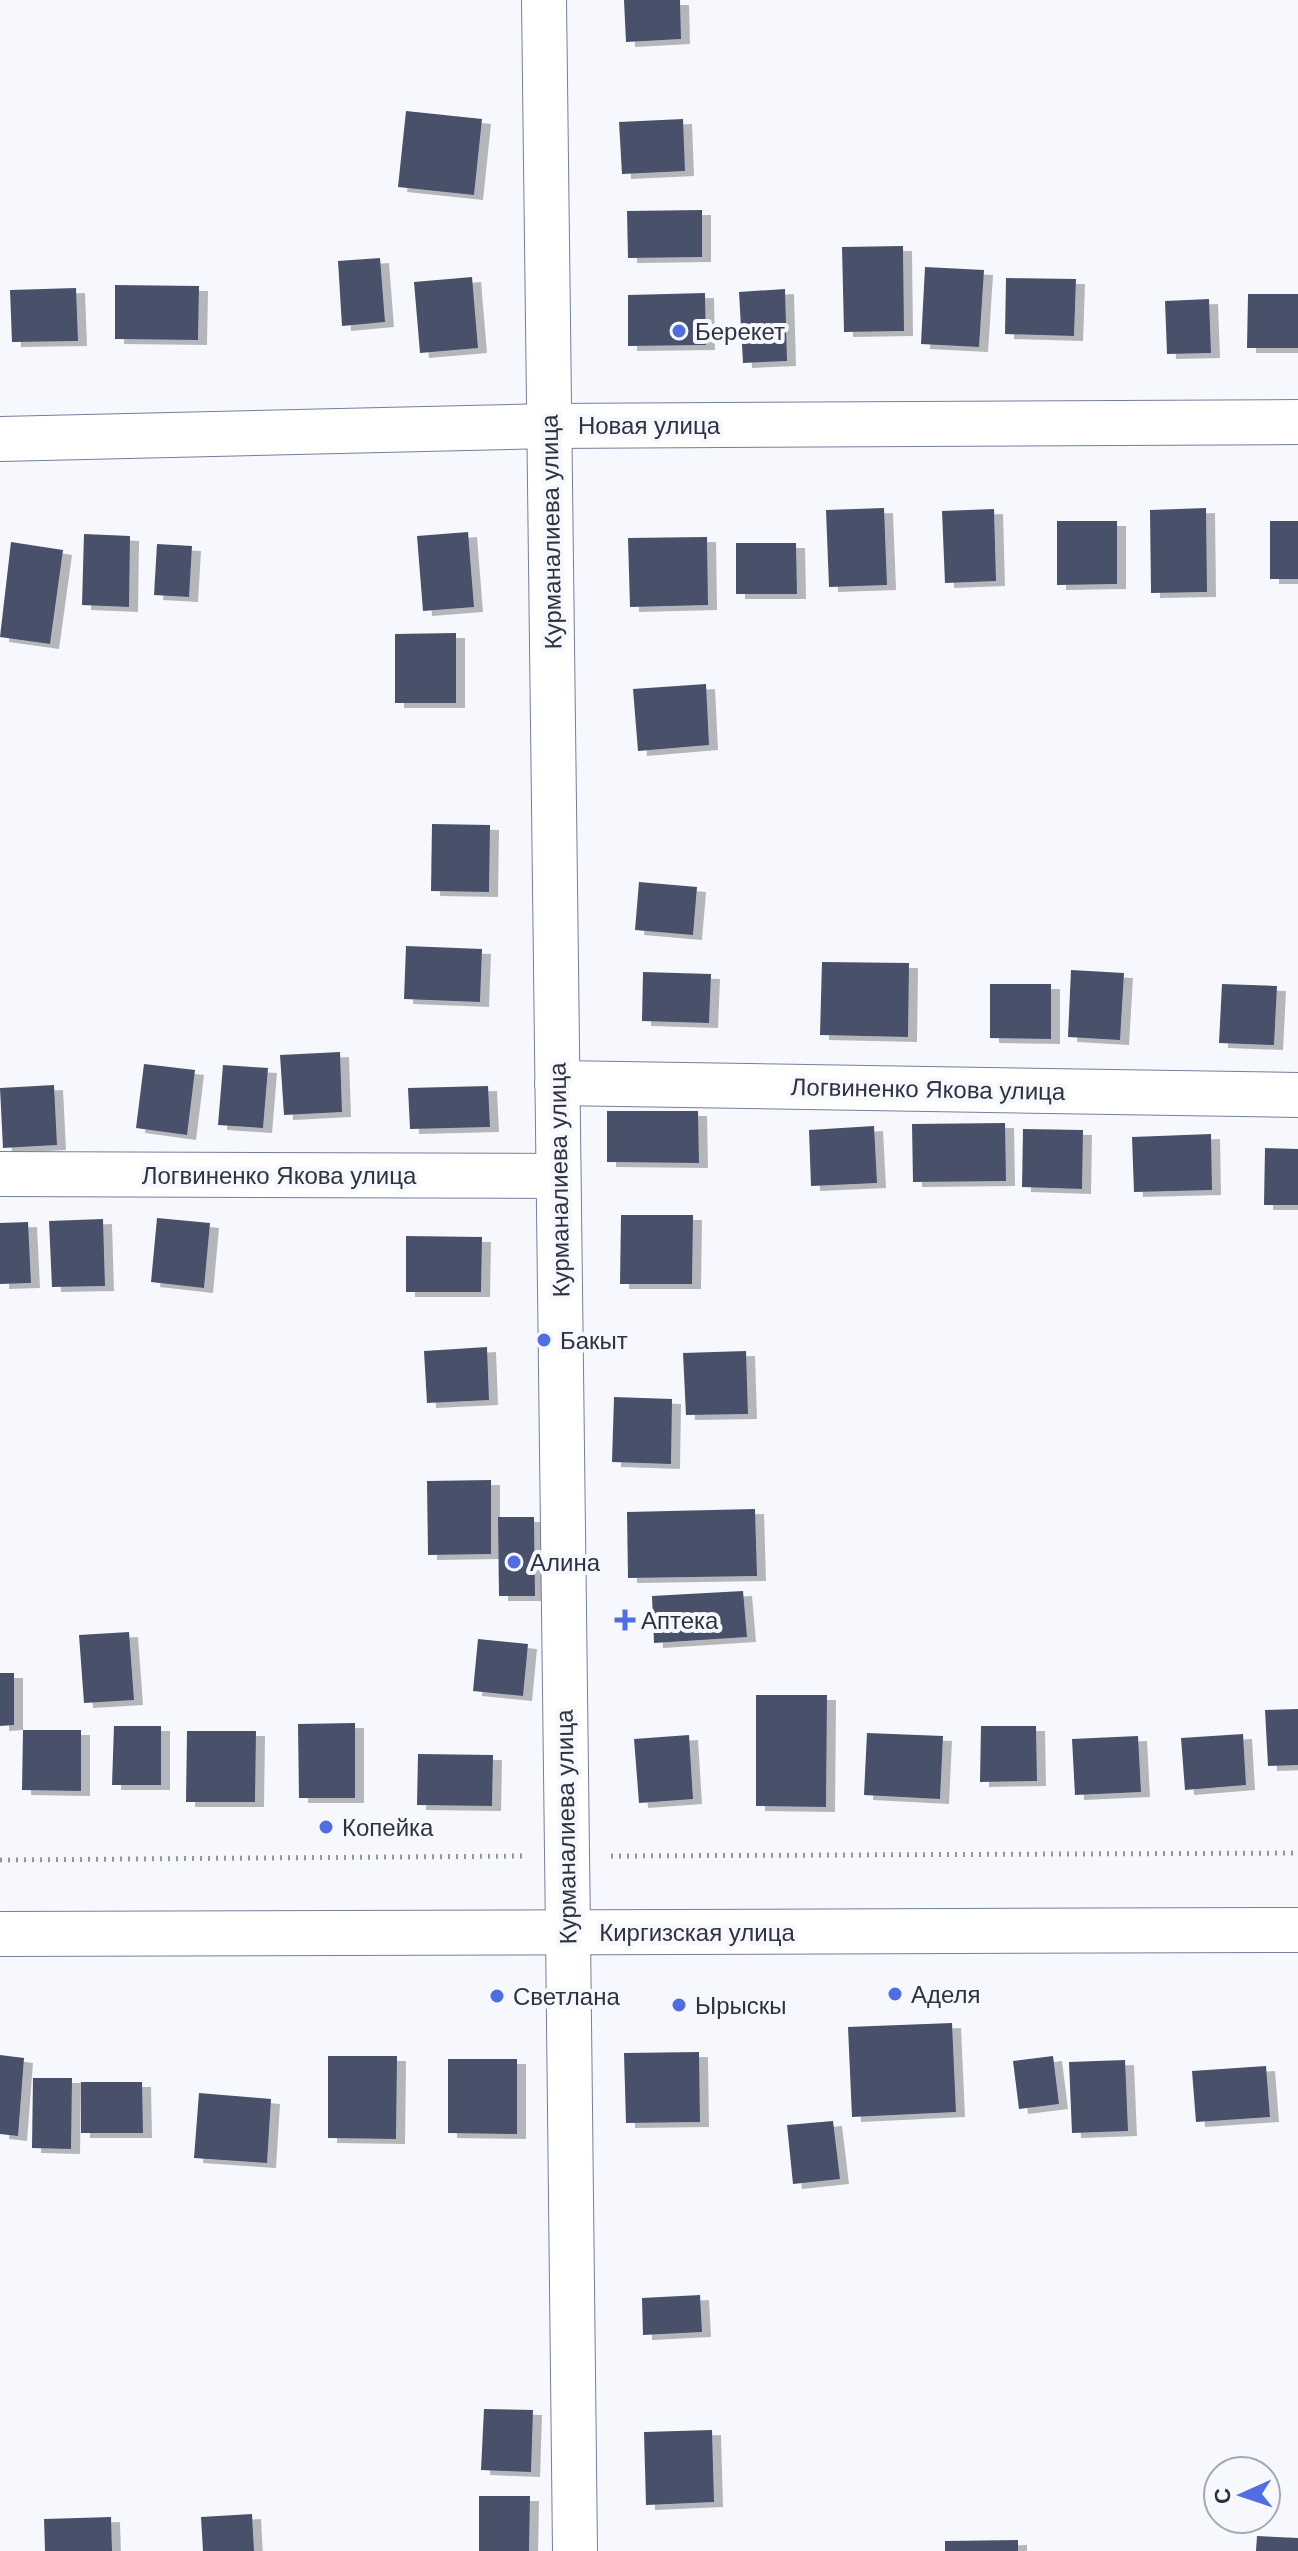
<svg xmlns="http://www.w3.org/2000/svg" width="1298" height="2551" font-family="Arial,sans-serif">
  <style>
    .building { fill: #48516b; filter: url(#shadow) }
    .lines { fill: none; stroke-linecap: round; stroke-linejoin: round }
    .minor-casing { stroke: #757f9a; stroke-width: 46 }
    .secondary-casing { stroke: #757f9a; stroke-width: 46 }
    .path { stroke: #93969f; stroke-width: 5; stroke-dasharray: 2 6; stroke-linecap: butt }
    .minor { stroke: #fff; stroke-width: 44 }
    .secondary { stroke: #fff; stroke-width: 44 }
    .poi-dot { fill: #516de2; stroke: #f6f8fe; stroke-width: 3 }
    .labels { text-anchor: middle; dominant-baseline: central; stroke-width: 8; stroke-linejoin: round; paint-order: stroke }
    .poi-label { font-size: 24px; fill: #2f333f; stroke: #f6f8fe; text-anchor: start }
    .street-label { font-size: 24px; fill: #2f333f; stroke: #f6f8fe }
  </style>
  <defs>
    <filter id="shadow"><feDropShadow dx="9" dy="5" stdDeviation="0" flood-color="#0004"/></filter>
  </defs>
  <rect width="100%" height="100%" fill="#f6f8fe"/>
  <g class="building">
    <polygon points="624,0 680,0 681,39 626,42"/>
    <polygon points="406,111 482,119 474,195 398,187"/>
    <polygon points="683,119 685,171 622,174 619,122"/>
    <polygon points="702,210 702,257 628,258 627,211"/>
    <polygon points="903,246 904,331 844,332 842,247"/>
    <polygon points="380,258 385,322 342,326 338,261"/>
    <polygon points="925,267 984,270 979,347 921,344"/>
    <polygon points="472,277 478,348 420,353 414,282"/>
    <polygon points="1006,278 1076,279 1074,336 1005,334"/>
    <polygon points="115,285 199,286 198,340 115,339"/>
    <polygon points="76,288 78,341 12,342 10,290"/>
    <polygon points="785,289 787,361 743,363 739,292"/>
    <polygon points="705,293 706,345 628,346 628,295"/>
    <polygon points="1248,294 1298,294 1298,348 1247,348"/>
    <polygon points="1209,299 1211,353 1167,354 1165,301"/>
    <polygon points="884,508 887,585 829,587 826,510"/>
    <polygon points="1206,508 1207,592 1151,593 1150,510"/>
    <polygon points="994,509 996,581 945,583 942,511"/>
    <polygon points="1057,521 1117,521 1117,584 1057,585"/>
    <rect x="1270" y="521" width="28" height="58"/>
    <polygon points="468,532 474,607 423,611 417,536"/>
    <polygon points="84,534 130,536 129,607 82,605"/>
    <polygon points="707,537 708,605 630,607 628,538"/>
    <polygon points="11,542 63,550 50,644 0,637"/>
    <polygon points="736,543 796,543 797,594 736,594"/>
    <polygon points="157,544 192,546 189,597 154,595"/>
    <polygon points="456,633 456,703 395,703 395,634"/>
    <polygon points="706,684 709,745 638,751 633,689"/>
    <polygon points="432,824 490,825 489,892 431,891"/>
    <polygon points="639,882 697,887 693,935 635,930"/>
    <polygon points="406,946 482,949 480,1002 404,999"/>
    <polygon points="822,962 909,963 908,1037 820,1035"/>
    <polygon points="1071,970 1124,973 1120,1040 1068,1037"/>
    <polygon points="643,972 711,974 709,1023 642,1021"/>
    <polygon points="990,984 1051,984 1051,1039 990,1038"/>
    <polygon points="1222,984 1277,986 1274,1045 1219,1043"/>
    <polygon points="340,1052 342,1112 284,1115 280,1055"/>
    <polygon points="144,1064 195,1070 187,1135 136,1128"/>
    <polygon points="223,1065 268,1068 263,1128 218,1125"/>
    <polygon points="54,1085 57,1145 3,1148 0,1088"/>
    <polygon points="488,1086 490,1127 410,1129 408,1088"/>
    <polygon points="607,1111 698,1111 699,1163 607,1162"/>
    <polygon points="1005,1123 1006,1181 913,1182 912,1124"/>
    <polygon points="874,1126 877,1183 811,1186 809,1130"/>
    <polygon points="1023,1129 1083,1130 1082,1189 1022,1187"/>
    <polygon points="1211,1134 1212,1190 1134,1192 1132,1137"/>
    <polygon points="1265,1148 1298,1149 1298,1205 1264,1205"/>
    <polygon points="621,1215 693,1215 692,1284 620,1284"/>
    <polygon points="157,1218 210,1223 204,1288 151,1282"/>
    <polygon points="103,1219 105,1286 52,1287 49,1221"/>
    <polygon points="28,1222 31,1283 0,1284 0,1223"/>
    <polygon points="406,1236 482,1237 481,1292 406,1292"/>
    <polygon points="487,1347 489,1400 427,1403 424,1351"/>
    <polygon points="746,1351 748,1414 686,1415 683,1353"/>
    <polygon points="614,1397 672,1399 671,1464 612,1462"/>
    <polygon points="491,1480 491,1554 428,1555 427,1481"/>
    <polygon points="755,1509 757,1576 628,1578 627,1512"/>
    <polygon points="498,1517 534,1517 535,1596 499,1596"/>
    <polygon points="743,1591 747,1637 654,1643 652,1596"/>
    <polygon points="129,1632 134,1700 84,1703 79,1635"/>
    <polygon points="478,1639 528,1644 523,1696 473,1691"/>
    <polygon points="0,1673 14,1673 14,1725 0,1726"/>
    <polygon points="756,1695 827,1695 826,1807 756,1806"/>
    <polygon points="1298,1709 1298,1765 1268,1766 1265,1710"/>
    <polygon points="355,1723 355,1798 299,1798 298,1724"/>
    <polygon points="114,1726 161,1726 161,1785 112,1785"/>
    <polygon points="981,1726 1036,1726 1037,1781 980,1782"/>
    <polygon points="23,1730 81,1730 81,1791 22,1790"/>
    <polygon points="187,1731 256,1731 255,1802 186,1802"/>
    <polygon points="867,1733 943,1736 940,1799 864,1795"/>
    <polygon points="1243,1734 1246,1785 1185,1790 1181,1738"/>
    <polygon points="689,1735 693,1799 639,1803 634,1739"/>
    <polygon points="1138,1736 1141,1792 1075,1795 1072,1739"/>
    <polygon points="418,1754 493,1755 492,1806 417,1805"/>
    <polygon points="952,2023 956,2112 852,2117 848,2027"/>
    <polygon points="699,2052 700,2122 626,2123 624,2053"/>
    <polygon points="0,2055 24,2058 18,2136 0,2134"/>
    <polygon points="328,2056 397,2056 396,2139 328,2138"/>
    <polygon points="1053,2056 1059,2104 1019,2109 1013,2061"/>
    <polygon points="448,2059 517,2059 517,2134 448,2133"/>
    <polygon points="1125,2060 1128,2131 1072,2133 1069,2062"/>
    <polygon points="1266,2066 1270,2117 1196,2122 1192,2071"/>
    <polygon points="33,2078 72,2078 71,2149 32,2148"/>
    <polygon points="81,2082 142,2082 143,2133 81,2133"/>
    <polygon points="199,2093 271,2099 267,2163 194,2158"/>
    <polygon points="833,2121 840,2179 793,2184 787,2125"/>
    <polygon points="700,2295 702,2332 643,2335 642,2298"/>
    <polygon points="484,2409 533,2410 531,2472 481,2470"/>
    <polygon points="712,2430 714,2502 646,2505 644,2432"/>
    <polygon points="479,2496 530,2496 529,2551 479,2551"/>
    <polygon points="252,2514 254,2551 203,2551 201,2517"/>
    <polygon points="111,2517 112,2551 45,2551 44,2519"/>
    <polygon points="1257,2536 1298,2538 1298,2551 1256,2551"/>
    <polygon points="1018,2540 1018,2551 945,2551 945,2541"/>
  </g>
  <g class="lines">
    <g class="minor-casing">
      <g id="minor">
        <polyline points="0,439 550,426 1298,422"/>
        <polyline points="557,1083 1298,1095"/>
        <polyline points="0,1174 558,1176"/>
        <polyline points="568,1933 575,2551"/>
      </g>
    </g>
    <g class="secondary-casing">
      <g id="secondary">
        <polyline points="544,0 568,1933"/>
        <polyline points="0,1934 1298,1930"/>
      </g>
    </g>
    <g class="path">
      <polyline points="611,1856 1298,1853"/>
      <polyline points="0,1860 525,1856"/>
    </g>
    <use href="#minor" class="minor"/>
    <use href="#secondary" class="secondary"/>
  </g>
  <g class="poi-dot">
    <circle cx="679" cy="331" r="8"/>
    <circle cx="544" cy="1340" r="8"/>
    <circle cx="514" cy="1562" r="8"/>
    <path d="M621 1608h8v8h8v8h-8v8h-8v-8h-8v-8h8z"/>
    <circle cx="326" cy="1827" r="8"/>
    <circle cx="895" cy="1994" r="8"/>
    <circle cx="497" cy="1996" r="8"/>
    <circle cx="679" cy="2005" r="8"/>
  </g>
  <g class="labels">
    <g class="poi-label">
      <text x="695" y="331">Берекет</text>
      <text x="560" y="1340">Бакыт</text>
      <text x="530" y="1562">Алина</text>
      <text x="641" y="1620">Аптека</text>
      <text x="342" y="1827">Копейка</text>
      <text x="911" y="1994">Аделя</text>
      <text x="513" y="1996">Светлана</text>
      <text x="695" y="2005">Ырыскы</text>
    </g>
    <g class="street-label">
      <text x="649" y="425">Новая улица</text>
      <text transform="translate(551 532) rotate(-91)">Курманалиева улица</text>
      <text transform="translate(928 1089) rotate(1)">Логвиненко Якова улица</text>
      <text x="279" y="1175">Логвиненко Якова улица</text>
      <text transform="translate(559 1180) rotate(-91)">Курманалиева улица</text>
      <text transform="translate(566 1827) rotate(-91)">Курманалиева улица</text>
      <text x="697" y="1932">Киргизская улица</text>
    </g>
  </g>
  <g transform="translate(1242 2495) rotate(267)"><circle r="38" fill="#f6f8fe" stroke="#a6a9b2" stroke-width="2"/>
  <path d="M0-6L14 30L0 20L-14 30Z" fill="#516de2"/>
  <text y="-12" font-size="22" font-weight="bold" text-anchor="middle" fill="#2f333f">С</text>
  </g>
</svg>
